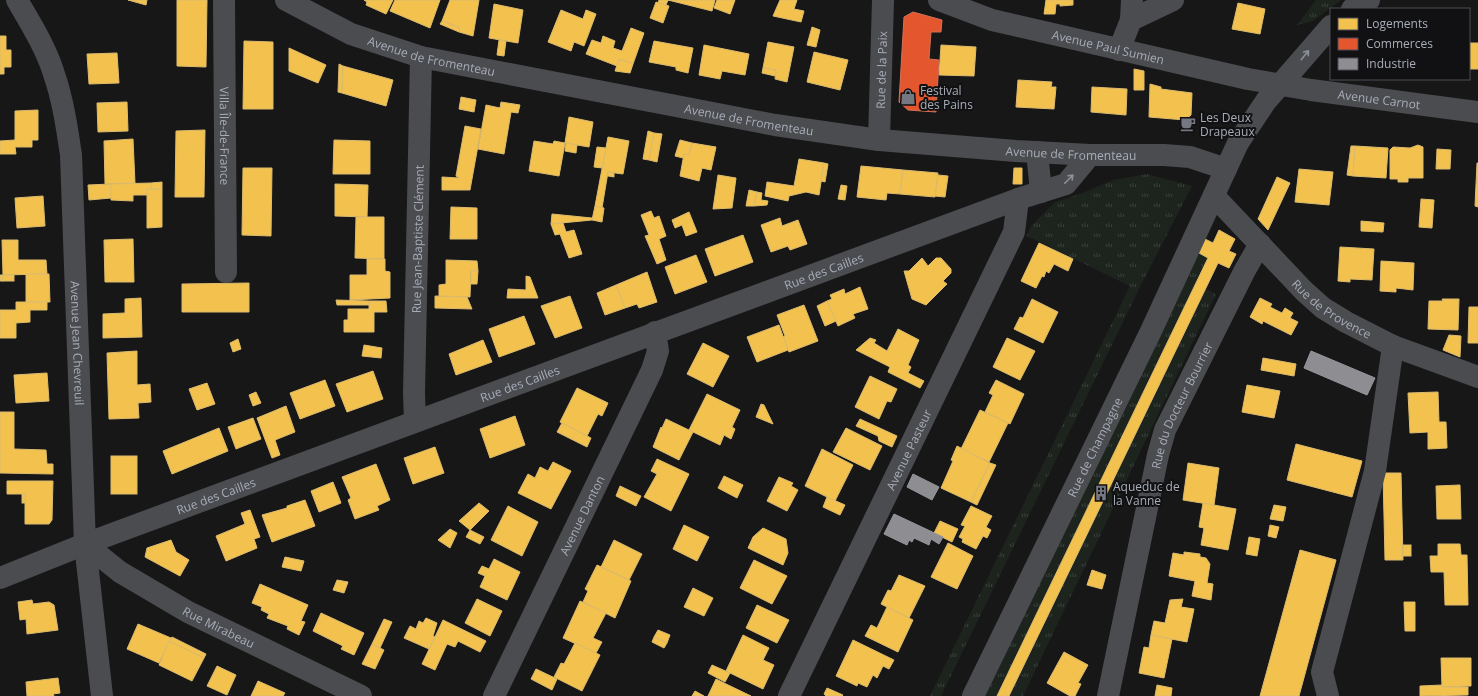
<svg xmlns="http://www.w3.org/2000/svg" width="1478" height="696" font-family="'Open Sans',sans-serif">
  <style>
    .grass { fill: url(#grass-tufts) }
    .homes { fill: #f2c14e; stroke: #dcbb6e }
    .shops { fill: #e4572e; stroke: #d27157 }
    .industry { fill: #8d8d92; stroke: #95979d }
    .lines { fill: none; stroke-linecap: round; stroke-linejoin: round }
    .minor { stroke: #4b4c50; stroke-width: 22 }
    .oneway { stroke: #8c9099 }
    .labels { text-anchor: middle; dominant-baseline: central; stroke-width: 4; stroke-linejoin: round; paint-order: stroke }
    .street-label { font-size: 12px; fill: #a8adb8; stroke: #111113 }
    .poi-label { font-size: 12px; fill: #a8adb8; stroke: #111113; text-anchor: start }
  </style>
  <defs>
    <pattern id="grass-tufts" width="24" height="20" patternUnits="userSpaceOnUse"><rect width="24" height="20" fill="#1d241e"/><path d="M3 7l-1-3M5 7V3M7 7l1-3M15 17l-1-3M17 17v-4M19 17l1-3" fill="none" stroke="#3b413d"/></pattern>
  </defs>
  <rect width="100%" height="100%" fill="#171717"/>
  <g class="grass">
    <polygon points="1316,0 1341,0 1313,21 1297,25"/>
    <polygon points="1147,174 1192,186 1139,289 941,696 930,696 1130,286 1027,236 1031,226 1055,202 1080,194 1113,180"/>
    <polygon points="1199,253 1208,258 997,696 983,696"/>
    <polygon points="1206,289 1216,294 1023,696 1010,696"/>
  </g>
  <g class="homes">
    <polygon points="128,0 147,0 146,5"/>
    <polygon points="177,0 207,0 206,67 177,66"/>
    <polygon points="364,0 393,0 386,14 366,5 367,2"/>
    <polygon points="395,0 440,0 430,28 390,11"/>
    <polygon points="450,0 479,0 473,36 459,32 460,28 442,21"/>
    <polygon points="659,0 668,0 666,5 658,3"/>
    <polygon points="668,0 715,0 712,11"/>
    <polygon points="717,0 735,0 730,14 714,8"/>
    <polygon points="780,0 797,0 794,9 804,11 801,22 773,16"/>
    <polygon points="1046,0 1073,0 1073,5 1060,6 1060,4 1056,4 1055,14 1044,14"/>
    <polygon points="656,2 669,6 663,23 650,18"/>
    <polygon points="1238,3 1265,9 1260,34 1232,29"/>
    <polygon points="494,4 523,10 518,43 489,38"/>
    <polygon points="561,10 583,19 586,10 596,14 584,46 574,42 571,51 548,42"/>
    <polygon points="442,21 460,28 459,32 440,24"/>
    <polygon points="812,27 820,30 816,47 807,45"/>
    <polygon points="631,28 644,33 633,64 619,59 617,66 586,54 592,40 601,43 603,36 615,41 613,48 622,51"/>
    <polygon points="0,36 6,36 6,50 11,50 11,67 4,67 4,74 0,74"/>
    <polygon points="499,40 506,41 504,56 497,55"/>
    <polygon points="244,41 273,42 273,109 243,109"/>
    <polygon points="654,41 693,48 688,73 676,70 676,67 649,62"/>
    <polygon points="768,42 794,47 787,82 775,79 776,70 763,68"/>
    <rect x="1469" y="43" width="9" height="26"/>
    <polygon points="704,45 749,54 745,75 722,71 720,79 699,75"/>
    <polygon points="941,45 976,47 974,76 939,75"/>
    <polygon points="289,48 326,65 318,83 289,71"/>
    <polygon points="814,52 848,60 840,90 807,82"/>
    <polygon points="117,53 119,83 89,84 87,54"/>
    <polygon points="619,59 633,64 630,73 615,71"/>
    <polygon points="339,64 343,66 342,93 338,92"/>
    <polygon points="343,66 393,80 386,106 342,93"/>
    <polygon points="763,68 776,70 775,76 762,73"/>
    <polygon points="1134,69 1144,71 1144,90 1134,90"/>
    <polygon points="1018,80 1052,82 1051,87 1056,87 1054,109 1016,107"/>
    <polygon points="1150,84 1161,87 1161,89 1192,93 1191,115 1185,120 1149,117"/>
    <polygon points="1092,87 1127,89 1126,115 1091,112"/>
    <polygon points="461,97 476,100 474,112 459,109"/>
    <polygon points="127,102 128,131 98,132 97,103"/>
    <polygon points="501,102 520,105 518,113 511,112 504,154 478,149 486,105 500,108"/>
    <polygon points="38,110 38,140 32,140 32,147 15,147 16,154 0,154 0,141 15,140 15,111"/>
    <polygon points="569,117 593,122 589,147 565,143"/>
    <polygon points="465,126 481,129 470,190 442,190 442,177 459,178 456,176"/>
    <polygon points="205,130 204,197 175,197 176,131"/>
    <polygon points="648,131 654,133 649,160 643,159"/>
    <polygon points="654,133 662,134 657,162 649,160"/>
    <polygon points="608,137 629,141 623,174 608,172 602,208 595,206"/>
    <polygon points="133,139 135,183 105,184 104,141"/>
    <polygon points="334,140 370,141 370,174 333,174"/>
    <polygon points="680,140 692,143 689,155 684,154 683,158 675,156"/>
    <polygon points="534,141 553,144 554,141 565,143 559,176 529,171"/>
    <polygon points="566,143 577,145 576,153 565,151"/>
    <polygon points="692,143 716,147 711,170 702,168 699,181 680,176 684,154 689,155"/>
    <polygon points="1418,145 1423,147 1423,178 1408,178 1408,182 1398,182 1398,179 1390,179 1390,150 1393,147 1410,148"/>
    <polygon points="1351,146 1355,146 1353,176 1347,175"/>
    <polygon points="1355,146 1388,148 1386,178 1353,176"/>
    <polygon points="597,147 606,148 602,168 594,167"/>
    <polygon points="1437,149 1451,150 1450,169 1436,169"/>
    <polygon points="799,159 824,163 819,195 806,192 789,196 788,201 765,196 767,182 794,186"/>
    <polygon points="824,163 828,164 825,182 821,181"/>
    <polygon points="1477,163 1478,163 1478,207 1475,206"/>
    <polygon points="861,166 903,170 900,194 887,193 886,200 857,197"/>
    <polygon points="243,168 272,168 271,236 242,235"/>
    <polygon points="1014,168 1022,168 1022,184 1013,184"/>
    <polygon points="1299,169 1333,172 1329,205 1295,202"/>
    <polygon points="903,170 938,173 935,197 900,194"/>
    <polygon points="608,172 614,173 614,177 608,176"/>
    <polygon points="718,175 736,178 732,208 713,209"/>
    <polygon points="938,175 948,176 945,197 935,196"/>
    <polygon points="1277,177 1290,183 1268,230 1258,219"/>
    <polygon points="162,182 162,189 151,189 151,183"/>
    <polygon points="151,183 151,189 147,189 147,195 133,195 133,201 111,200 111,184"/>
    <polygon points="111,184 111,198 89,200 88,185"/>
    <polygon points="335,184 368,185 367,217 335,216"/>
    <polygon points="841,185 847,186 845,200 838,199"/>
    <polygon points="147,189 162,189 162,227 147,228"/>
    <polygon points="749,190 757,192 754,206 746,206"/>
    <polygon points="757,192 762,193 761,200 768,201 767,205 754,206"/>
    <polygon points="43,196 45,226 17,228 15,198"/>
    <polygon points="1421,199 1434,200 1432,228 1419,227"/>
    <polygon points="595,206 604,208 602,222 592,220"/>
    <polygon points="451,207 477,208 477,239 450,239"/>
    <polygon points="651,211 654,218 659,216 666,236 659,239 666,260 657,264 645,236 649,235 641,215"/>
    <polygon points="689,212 697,232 686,236 682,225 675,228 672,220"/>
    <polygon points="552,214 592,218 592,220 551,224"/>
    <polygon points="356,217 384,217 384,259 355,258"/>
    <polygon points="780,218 782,226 798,220 807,244 790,250 788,246 771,252 761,225"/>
    <polygon points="1361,221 1384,223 1383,232 1361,231"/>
    <polygon points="563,223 566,232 574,230 582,254 569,258 560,234 555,235 551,224"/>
    <polygon points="1219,230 1235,239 1229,251 1236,254 1229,268 1218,263 1009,696 997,696 1208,258 1199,253 1205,239 1213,243"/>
    <polygon points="743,235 753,262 715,276 705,249"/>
    <polygon points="133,239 134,282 105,282 104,240"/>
    <polygon points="2,240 18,240 18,260 46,260 47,274 3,275"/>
    <polygon points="1039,243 1073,259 1068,271 1054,264 1049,273 1046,271 1044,277 1042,276 1036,288 1021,281"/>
    <polygon points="1340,247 1374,249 1372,280 1350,279 1350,282 1338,281"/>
    <polygon points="696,255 707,282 675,294 665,267"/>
    <polygon points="922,258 928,266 936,258 941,258 951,269 951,273 943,281 947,284 926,305 912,299 904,271 909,271"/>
    <polygon points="367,259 385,259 385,271 390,272 390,298 350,300 350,275 367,275"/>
    <polygon points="446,260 477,261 478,271 471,271 470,297 439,296 439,285 446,284"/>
    <polygon points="1381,261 1414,263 1413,290 1396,288 1396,292 1380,291"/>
    <polygon points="471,271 478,271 477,284 471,284"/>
    <polygon points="647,272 657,302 639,308 637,304 625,308 616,285"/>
    <polygon points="26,274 49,274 50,302 26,302"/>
    <rect x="0" y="275" width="3" height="6"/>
    <rect x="3" y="275" width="11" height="6"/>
    <polygon points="526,276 530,277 538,298 507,298 508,289 526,290"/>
    <polygon points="249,283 249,312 182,312 182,284"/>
    <polygon points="616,285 625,308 605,315 597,293"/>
    <polygon points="860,287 868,309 853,314 855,318 838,326 827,301 832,299 830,295 844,289 845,294"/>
    <polygon points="435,296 467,297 472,309 435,308"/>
    <polygon points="570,296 582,328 555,338 541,306"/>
    <polygon points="141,298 142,337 103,338 103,314 125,313 125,299"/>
    <polygon points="1260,298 1272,304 1270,307 1282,313 1285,308 1293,313 1290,318 1298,322 1291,335 1263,321 1262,324 1250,317"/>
    <polygon points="1032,299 1058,312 1043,343 1014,329 1020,317 1023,318"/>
    <polygon points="1442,299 1459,299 1458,330 1428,329 1429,301 1443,301"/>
    <polygon points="336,300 369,301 369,305 337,305"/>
    <polygon points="369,301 386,301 387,312 374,312 374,332 344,332 344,320 348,320 348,309 369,309"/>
    <polygon points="827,301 836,321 825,326 817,306"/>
    <polygon points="16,302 47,302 47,310 30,310 30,322 16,323 16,338 0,338 0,310 16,310"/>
    <polygon points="804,305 818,341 789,352 783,337 785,336 777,315"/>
    <polygon points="1469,307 1478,307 1478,343 1468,343"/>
    <polygon points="524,316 535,344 499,357 489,329"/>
    <polygon points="779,325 788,350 757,362 747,337"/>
    <polygon points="898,329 919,340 908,365 911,367 908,373 924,381 920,388 888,372 890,367 856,350 870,338 876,340 874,343 887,351"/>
    <polygon points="1449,335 1461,336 1460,357 1443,350"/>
    <polygon points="1007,338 1035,351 1020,380 993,367"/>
    <polygon points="238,339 241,349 233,352 230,343"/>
    <polygon points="483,340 492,362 456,375 449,354"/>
    <polygon points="703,343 729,356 713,387 687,374"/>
    <polygon points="364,345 382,348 381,358 362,356"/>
    <polygon points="137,351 137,385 150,384 151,402 138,403 139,418 109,419 107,353"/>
    <polygon points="1263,358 1296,364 1294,376 1261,370"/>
    <polygon points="373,371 383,399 347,412 336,384"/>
    <polygon points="47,373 49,401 16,403 14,375"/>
    <polygon points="870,376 897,389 891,402 887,401 879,419 855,407"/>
    <polygon points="325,380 335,406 300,419 290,393"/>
    <polygon points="996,380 1024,394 1010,424 985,412 993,395 989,393"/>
    <polygon points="207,383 215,404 197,410 189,389"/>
    <polygon points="1247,385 1280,391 1274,418 1242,412"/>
    <polygon points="577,388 608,403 602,416 598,414 587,436 560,422"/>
    <polygon points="256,392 261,403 253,406 249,395"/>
    <polygon points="1438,392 1439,422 1446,422 1447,448 1428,449 1428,432 1410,433 1408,393"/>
    <polygon points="707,394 740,410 732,427 735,429 731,439 724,435 720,445 689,430"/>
    <polygon points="761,404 764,405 773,424 756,417"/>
    <polygon points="286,406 295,432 275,440 280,455 272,458 257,418"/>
    <polygon points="980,410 1008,423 989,462 961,449"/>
    <polygon points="0,412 14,412 14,449 46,450 47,464 53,464 53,474 0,473"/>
    <polygon points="515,416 525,445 490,458 480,429"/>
    <polygon points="253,418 261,439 236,449 228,427"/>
    <polygon points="666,419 693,432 679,460 653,447 661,427 662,428"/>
    <polygon points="860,419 897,436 892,447 879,441 878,436 856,426"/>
    <polygon points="562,423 591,438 587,447 557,432"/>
    <polygon points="219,428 228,451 172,474 163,451"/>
    <polygon points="846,428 882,446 870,470 833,452"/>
    <polygon points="1296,444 1362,461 1352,497 1287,480"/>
    <polygon points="957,446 990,463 971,502 941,488 953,461 951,460"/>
    <polygon points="435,447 444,473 413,484 404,458"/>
    <polygon points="822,449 853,465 835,501 805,486"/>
    <rect x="111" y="456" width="26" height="38"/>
    <polygon points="657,459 689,474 671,511 644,497 657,474 651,471"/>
    <polygon points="553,462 571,471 551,509 518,493 528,474 535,478 540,467 548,471"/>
    <polygon points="990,463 996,465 977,505 971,502"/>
    <polygon points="1188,463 1219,468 1214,505 1183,500"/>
    <polygon points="376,464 390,500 377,506 379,510 355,519 348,500 351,498 342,477"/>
    <polygon points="1383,473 1401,473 1403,560 1385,560"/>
    <polygon points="724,476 743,485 737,498 718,488"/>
    <polygon points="779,477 793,483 791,486 798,490 787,511 767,501"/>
    <polygon points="7,481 53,481 52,520 49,524 25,524 25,494 7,494"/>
    <polygon points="333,482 341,503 319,512 311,491"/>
    <polygon points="1460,485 1461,519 1437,519 1436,486"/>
    <polygon points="620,486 641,496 636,506 616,496"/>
    <rect x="22" y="494" width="3" height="9"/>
    <polygon points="827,497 845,505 840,515 823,507"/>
    <polygon points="305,500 315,526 272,542 262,515 287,508 287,506"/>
    <polygon points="479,503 489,511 470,530 459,521"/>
    <polygon points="1203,503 1236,509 1228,550 1201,545 1204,528 1199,527"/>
    <polygon points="1274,505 1286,507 1283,521 1270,519"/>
    <polygon points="508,506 538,522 522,556 491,540"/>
    <polygon points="971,506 992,516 986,527 991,530 987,538 983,536 976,549 962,542 963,539 959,537 965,526 961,525"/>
    <polygon points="250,510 260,537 254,539 257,548 226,561 216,536 245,524 241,513"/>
    <polygon points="940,521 958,529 952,542 934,533"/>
    <polygon points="684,525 709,537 697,561 673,549"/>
    <polygon points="1270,525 1279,527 1276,538 1268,536"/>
    <polygon points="763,528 786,539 788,553 783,565 748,548 753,537"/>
    <polygon points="450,529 457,533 450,548 438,540"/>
    <polygon points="470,530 484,537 480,544 466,537"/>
    <polygon points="1249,537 1260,539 1257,556 1246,554"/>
    <polygon points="171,540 176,552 189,560 180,576 145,557 147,548"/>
    <polygon points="614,540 642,554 629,580 601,567"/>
    <polygon points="948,543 973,556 957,589 931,577"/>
    <polygon points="1438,544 1460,544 1461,555 1467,555 1468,605 1445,605 1444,572 1431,572 1430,556 1438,556"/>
    <rect x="1403" y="545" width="8" height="11"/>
    <polygon points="1300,550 1336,560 1299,696 1260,696"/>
    <polygon points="1184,552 1200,554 1200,557 1206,558 1210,564 1207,583 1213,584 1211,600 1192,596 1195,581 1169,576 1173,553 1184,555"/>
    <polygon points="285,557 304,561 301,571 282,567"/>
    <polygon points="494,559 520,572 507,600 480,587 485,576 478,573 482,566 489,569"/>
    <polygon points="754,560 787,576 772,604 740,588"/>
    <polygon points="597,565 631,581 615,618 583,602 588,591 585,589"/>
    <polygon points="1092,570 1106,575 1102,589 1087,585"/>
    <polygon points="899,575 925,586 909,618 881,604 888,590 891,591"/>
    <polygon points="337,580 348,582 344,593 333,590"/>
    <polygon points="260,584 308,605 301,621 305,622 299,635 287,629 288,626 267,618 269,614 261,610 262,607 252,603"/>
    <polygon points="693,588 713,598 704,616 684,607"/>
    <polygon points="477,599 502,611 490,636 465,623"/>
    <polygon points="1183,599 1181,607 1194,609 1187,642 1151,635 1154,621 1165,623 1170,600"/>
    <polygon points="32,600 33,604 49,602 54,605 58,630 27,634 26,619 20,620 18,602"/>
    <polygon points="580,601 606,613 593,638 602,642 596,653 563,638"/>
    <polygon points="1404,602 1415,602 1415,631 1405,631"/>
    <polygon points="757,605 789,620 777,643 746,628"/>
    <polygon points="887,607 913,620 898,652 865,636 871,625 877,628"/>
    <polygon points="321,613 364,633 354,655 341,649 343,646 313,631"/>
    <polygon points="426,618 437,623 433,636 435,637 429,649 404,638 410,626 416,629 419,621 423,623"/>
    <polygon points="384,619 392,622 380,648 372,644"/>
    <polygon points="443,620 486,641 480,652 458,641 455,647 447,644 435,670 422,664"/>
    <polygon points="138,624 171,638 159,663 127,649"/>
    <polygon points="658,630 670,635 667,643 654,637"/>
    <polygon points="743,635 769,648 763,660 774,665 763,689 726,671"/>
    <polygon points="1151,635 1172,639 1164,678 1139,673 1144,647 1149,648"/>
    <polygon points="172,637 206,654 204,658 169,641"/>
    <polygon points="654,637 667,643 664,648 652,642"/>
    <polygon points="853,640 894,660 889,669 883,666 877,678 873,675 867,687 858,683 857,686 836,676"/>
    <polygon points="169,641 204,658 192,681 159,665"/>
    <polygon points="575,643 600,655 582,691 554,677 561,663 564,664"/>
    <polygon points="372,644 384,650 375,669 362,664"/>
    <polygon points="1064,652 1088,665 1078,683 1081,684 1075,696 1070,696 1047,683"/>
    <polygon points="1441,658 1471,658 1471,686 1442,687"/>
    <polygon points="712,665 730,673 725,682 708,673"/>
    <polygon points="217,666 236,675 227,695 207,686"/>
    <polygon points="536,669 557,679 552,690 531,679"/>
    <polygon points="58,678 60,693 53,694 54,696 27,696 26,682"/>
    <polygon points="716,679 724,683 751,696 708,696"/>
    <polygon points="258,681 285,693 283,696 251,696"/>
    <polygon points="1157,685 1172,688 1171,696 1155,696"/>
    <polygon points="1442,685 1442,687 1468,687 1468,695 1420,696 1420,686"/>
    <polygon points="827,688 843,695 842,696 826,696 824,694"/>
    <polygon points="695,691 704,696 692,696"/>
  </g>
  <polygon class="shops" points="913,12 942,20 941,32 931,32 929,59 939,60 936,112 908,110 899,102 904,17"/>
  <g class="industry">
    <polygon points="1311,351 1375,378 1367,395 1304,368"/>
    <polygon points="913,474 939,487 932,500 907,487"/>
    <polygon points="894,514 943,537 939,544 931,539 929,545 914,538 912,542 909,540 907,545 884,534"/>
  </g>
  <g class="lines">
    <g class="minor">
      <path id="s1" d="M17 0C31 24 46 48 54 74 63 100 67 128 71 155L85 544 102 696"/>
      <path id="s2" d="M224 0 226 272"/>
      <path id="s3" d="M286 0 351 34 421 57 775 125 879 140 1016 151 1090 155H1164L1190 157 1226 169"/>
      <path id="s4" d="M939 0 992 20 1248 79 1311 90 1478 112"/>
      <polyline points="1352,9 1369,0"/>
      <polyline points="1131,20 1173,0"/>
      <polyline points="1119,50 1131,20 1132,0"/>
      <path id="s5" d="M879 140 883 0"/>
      <polyline points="1037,152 1041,192"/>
      <path id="s6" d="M1214 196 1304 291 1323 308 1346 322 1393 346 1478 377"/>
      <path id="s7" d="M415 421 414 393 421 57"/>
      <path id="s8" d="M85 544 120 572 188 612 361 696"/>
      <path id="s9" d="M0 578 85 544 1018 199 1066 184 1090 155"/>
      <path id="s10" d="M494 696 652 370 658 351 655 332"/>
      <path id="s11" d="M789 696 1014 232 1018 199"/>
      <path id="s12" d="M973 696 1151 331 1238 143 1266 101 1331 26"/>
      <path id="s13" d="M1108 696 1158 455 1165 430 1245 270 1260 244"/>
      <polyline points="1328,696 1322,672 1375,471 1393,346"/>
    </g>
  </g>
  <defs><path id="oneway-shaft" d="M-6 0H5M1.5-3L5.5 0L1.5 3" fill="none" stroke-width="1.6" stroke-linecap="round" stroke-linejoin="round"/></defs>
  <g class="oneway">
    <use href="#oneway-shaft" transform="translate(1305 55) rotate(-51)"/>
    <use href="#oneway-shaft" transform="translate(1069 179) rotate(-45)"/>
  </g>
  <defs>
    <g id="shop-bare" transform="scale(1.2)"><path d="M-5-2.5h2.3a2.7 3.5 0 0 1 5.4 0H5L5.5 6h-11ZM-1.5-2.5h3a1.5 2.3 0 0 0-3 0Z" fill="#757880" stroke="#111113" stroke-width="2.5" paint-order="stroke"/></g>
    <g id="cafe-bare" transform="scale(1.2)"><path d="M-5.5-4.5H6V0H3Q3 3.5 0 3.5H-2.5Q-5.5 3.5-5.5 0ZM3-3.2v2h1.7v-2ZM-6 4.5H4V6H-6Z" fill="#757880" stroke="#111113" stroke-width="2.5" paint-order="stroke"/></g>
    <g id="building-bare" transform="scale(1.2)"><path d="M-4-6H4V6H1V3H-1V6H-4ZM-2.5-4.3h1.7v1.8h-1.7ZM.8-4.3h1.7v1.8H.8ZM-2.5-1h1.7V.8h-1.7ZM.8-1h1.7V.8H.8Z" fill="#757880" stroke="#111113" stroke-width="2.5" paint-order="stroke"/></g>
  </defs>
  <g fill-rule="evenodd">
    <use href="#shop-bare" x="908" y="97"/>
    <use href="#cafe-bare" x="1188" y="124"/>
    <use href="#building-bare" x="1101" y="493"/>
  </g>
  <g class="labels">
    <g class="street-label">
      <text stroke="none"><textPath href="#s4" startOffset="176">Avenue Paul Sumien</textPath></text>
      <text stroke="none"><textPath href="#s3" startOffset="157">Avenue de Fromenteau</textPath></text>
      <text stroke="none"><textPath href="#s5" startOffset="70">Rue de la Paix</textPath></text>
      <text stroke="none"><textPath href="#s4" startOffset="452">Avenue Carnot</textPath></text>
      <text stroke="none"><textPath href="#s3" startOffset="481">Avenue de Fromenteau</textPath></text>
      <text stroke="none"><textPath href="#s2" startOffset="136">Villa Île-de-France</textPath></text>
      <text stroke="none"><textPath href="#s3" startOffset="805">Avenue de Fromenteau</textPath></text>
      <text stroke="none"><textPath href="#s7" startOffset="182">Rue Jean-Baptiste Clément</textPath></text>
      <text stroke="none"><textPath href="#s9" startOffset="879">Rue des Cailles</textPath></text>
      <text stroke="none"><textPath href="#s6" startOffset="164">Rue de Provence</textPath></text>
      <text stroke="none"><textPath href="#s1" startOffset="354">Avenue Jean Chevreuil</textPath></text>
      <text stroke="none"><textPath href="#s9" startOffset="555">Rue des Cailles</textPath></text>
      <text stroke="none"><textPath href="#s13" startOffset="301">Rue du Docteur Bourrier</textPath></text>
      <text stroke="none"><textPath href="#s12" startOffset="277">Rue de Champagne</textPath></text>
      <text stroke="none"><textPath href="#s11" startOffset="274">Avenue Pasteur</textPath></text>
      <text stroke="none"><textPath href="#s9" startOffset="231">Rue des Cailles</textPath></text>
      <text stroke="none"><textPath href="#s10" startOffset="201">Avenue Danton</textPath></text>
      <text stroke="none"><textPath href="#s8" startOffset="158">Rue Mirabeau</textPath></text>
    </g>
    <g class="poi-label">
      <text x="920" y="90">Festival<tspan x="920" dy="14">des Pains</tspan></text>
      <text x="1200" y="117">Les Deux<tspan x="1200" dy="14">Drapeaux</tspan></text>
      <text x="1113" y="486">Aqueduc de<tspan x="1113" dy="14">la Vanne</tspan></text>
    </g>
  </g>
  <rect x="1330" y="8" width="140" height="72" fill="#111113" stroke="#4d4f55"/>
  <rect x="1338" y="18" width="20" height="12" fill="#f2c14e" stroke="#4d4f55"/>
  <text x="1366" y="28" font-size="12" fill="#a8adb8">Logements</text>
  <rect x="1338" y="38" width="20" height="12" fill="#e4572e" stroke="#4d4f55"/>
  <text x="1366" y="48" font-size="12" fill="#a8adb8">Commerces</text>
  <rect x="1338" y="58" width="20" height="12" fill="#8d8d92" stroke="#4d4f55"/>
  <text x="1366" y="68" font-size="12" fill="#a8adb8">Industrie</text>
</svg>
